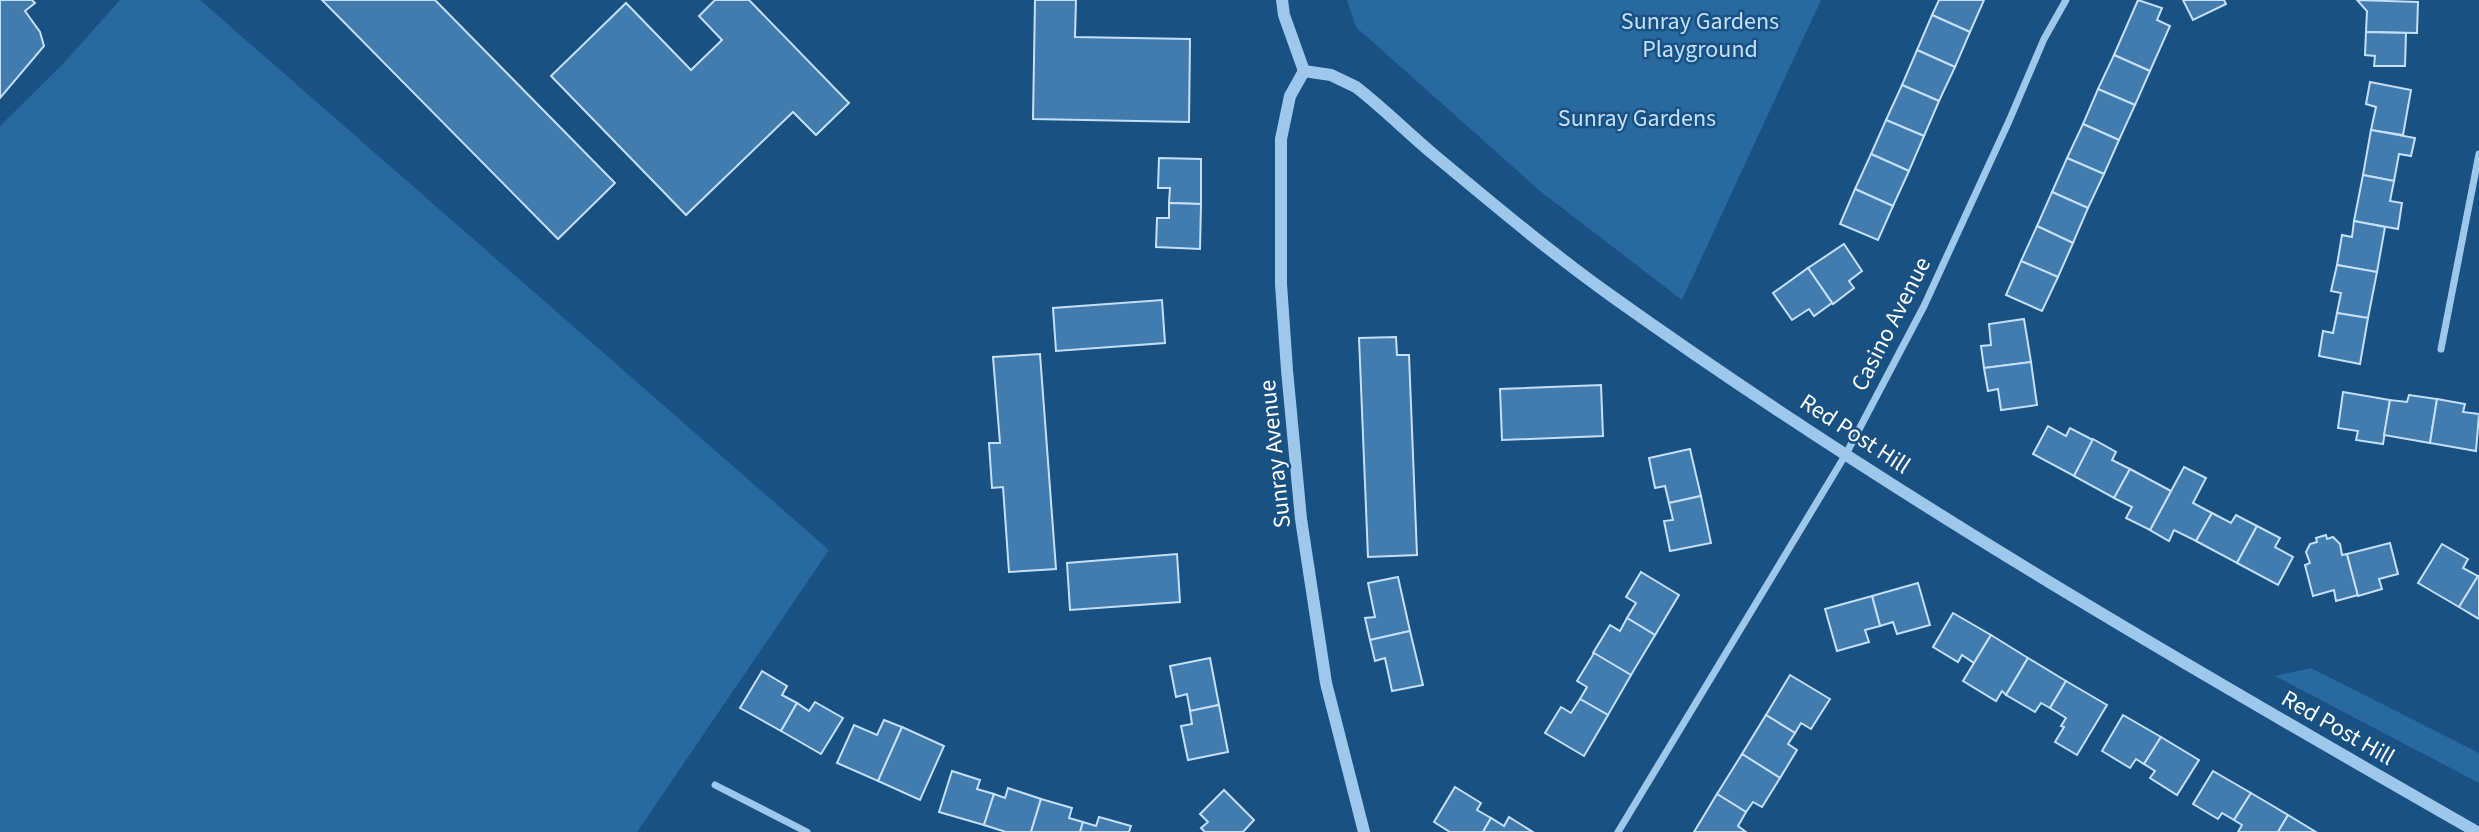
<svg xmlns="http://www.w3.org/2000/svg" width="2479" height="832" font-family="'Source Sans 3',sans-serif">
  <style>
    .green { fill: #2869a0 }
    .building { fill: #427bad; stroke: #c3e0f8; stroke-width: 2 }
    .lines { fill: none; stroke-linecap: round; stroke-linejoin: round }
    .minor { stroke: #9ec8eb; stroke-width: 7 }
    .tertiary { stroke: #9ec8eb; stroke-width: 12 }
    .labels { text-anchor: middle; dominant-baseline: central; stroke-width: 5; stroke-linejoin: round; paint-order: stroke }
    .park-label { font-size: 24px; fill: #c3e0f8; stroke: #195183 }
    .street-label { font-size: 24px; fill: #fff; stroke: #195183 }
  </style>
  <rect width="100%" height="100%" fill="#195183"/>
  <g class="green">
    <polygon points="120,0 200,0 829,550 637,832 0,832 0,126 63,64"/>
    <polygon points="1347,0 1821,0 1682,300 1540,191 1356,27"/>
    <polygon points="2311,668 2479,753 2479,783 2275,676"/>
  </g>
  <g class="building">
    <polygon points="0,0 32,0 35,3 25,11 40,32 44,46 0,98"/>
    <polygon points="322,0 435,0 615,183 558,239"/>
    <polygon points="715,0 749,0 849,103 816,135 793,112 686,215 551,76 626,3 691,70 722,40 699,16"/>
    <polygon points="1035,0 1076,0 1075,37 1190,39 1189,122 1033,119"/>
    <polygon points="1939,0 1984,0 1970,32 1932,15"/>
    <polygon points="2138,0 2162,8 2157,20 2170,26 2150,71 2114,55"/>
    <polygon points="2183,0 2224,0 2226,4 2193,20"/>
    <polygon points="2357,0 2418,2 2417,33 2366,32 2367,11"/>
    <polygon points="1932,15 1970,32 1955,67 1917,50"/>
    <polygon points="2366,32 2406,33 2405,66 2374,66 2375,56 2365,55"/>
    <polygon points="1917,50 1955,67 1939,101 1902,85"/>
    <polygon points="2114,55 2150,71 2135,105 2098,89"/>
    <polygon points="2370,82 2411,90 2403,135 2371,130 2376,107 2366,104"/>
    <polygon points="1902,85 1939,101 1924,136 1886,120"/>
    <polygon points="2098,89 2135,105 2119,140 2083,124"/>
    <polygon points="1886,120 1924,136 1909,171 1871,154"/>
    <polygon points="2083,124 2119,140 2104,174 2067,158"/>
    <polygon points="2371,130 2415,138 2411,156 2399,154 2394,181 2363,175"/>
    <polygon points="1871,154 1909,171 1893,206 1855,189"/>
    <polygon points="1159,158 1201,159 1201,204 1169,203 1170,188 1158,188"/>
    <polygon points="2067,158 2104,174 2088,208 2052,192"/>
    <polygon points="2363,175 2394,181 2390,201 2402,203 2398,229 2354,221"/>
    <polygon points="1855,189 1893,206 1878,240 1840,224"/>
    <polygon points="2052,192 2088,208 2073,243 2037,226"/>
    <polygon points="1169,203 1201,204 1200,249 1156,247 1157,218 1169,218"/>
    <polygon points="2354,221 2385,227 2377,272 2337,265 2342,235 2352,237"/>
    <polygon points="2037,226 2073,243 2058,277 2021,261"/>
    <polygon points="1844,244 1862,271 1849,281 1854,288 1833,304 1808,268"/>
    <polygon points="2021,261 2058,277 2042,311 2006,295"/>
    <polygon points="2337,265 2377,272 2368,318 2337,313 2341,293 2331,291"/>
    <polygon points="1808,268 1832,303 1814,316 1809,309 1792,320 1773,293"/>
    <polygon points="1162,300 1165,343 1056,351 1053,308"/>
    <polygon points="2337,313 2368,318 2360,364 2319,356 2323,331 2333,333"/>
    <polygon points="2024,319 2031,362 1984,368 1981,346 1991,345 1989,324"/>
    <polygon points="1396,337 1397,355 1409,355 1417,555 1368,557 1359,338"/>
    <polygon points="1040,354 1056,569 1009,572 1003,487 992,488 989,443 1000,443 993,357"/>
    <polygon points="2031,362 2037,405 2001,410 1998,389 1988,391 1984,368"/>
    <polygon points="1601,385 1603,436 1502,440 1500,389"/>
    <polygon points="2343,392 2390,400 2383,444 2356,440 2358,431 2338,428"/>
    <polygon points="2409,395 2437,399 2430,443 2384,435 2390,400 2407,402"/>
    <polygon points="2437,399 2465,404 2463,412 2479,414 2476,451 2430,443"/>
    <polygon points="2048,426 2066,436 2070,428 2093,440 2074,476 2033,454"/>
    <polygon points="2093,439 2116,452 2112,460 2130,469 2114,498 2074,476"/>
    <polygon points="1690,449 1701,496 1669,503 1665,486 1655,488 1649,458"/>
    <polygon points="2184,467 2206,478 2193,503 2212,513 2196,541 2174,530 2169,541 2150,530"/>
    <polygon points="2130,469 2171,491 2150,530 2126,518 2132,507 2114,498"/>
    <polygon points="1701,496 1711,543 1670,551 1664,521 1673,520 1669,503"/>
    <polygon points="2212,513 2231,523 2236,515 2257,526 2237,563 2196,541"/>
    <polygon points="2257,526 2280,538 2275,547 2293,557 2278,585 2237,563"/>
    <polygon points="2326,535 2327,539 2333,537 2340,544 2342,555 2347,554 2358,595 2336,601 2334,590 2313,596 2305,565 2310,563 2306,552 2310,544 2317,542 2316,538"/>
    <polygon points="2390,543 2398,574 2379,579 2382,589 2358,596 2347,554"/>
    <polygon points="2442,544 2468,559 2463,568 2478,576 2459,607 2418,583"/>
    <polygon points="1177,554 1180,602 1070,610 1067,563"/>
    <polygon points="1641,572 1679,595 1655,635 1627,618 1636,603 1626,597"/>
    <polygon points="2478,576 2479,577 2479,619 2459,607"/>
    <polygon points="1398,577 1410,631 1370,640 1365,618 1375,617 1368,583"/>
    <polygon points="1918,583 1930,625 1897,634 1893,622 1880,626 1872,596"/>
    <polygon points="1872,596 1880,626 1865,630 1869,642 1837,651 1825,609"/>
    <polygon points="1953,613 1991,635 1974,663 1962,655 1958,662 1933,647"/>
    <polygon points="1627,618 1655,635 1631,675 1593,653 1610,625 1620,631"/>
    <polygon points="1410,631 1423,685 1392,691 1385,658 1375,661 1370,640"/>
    <polygon points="1991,635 2028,658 2006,695 2002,691 1996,701 1963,681"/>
    <polygon points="1594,653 1631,675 1608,715 1580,699 1587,687 1577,681"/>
    <polygon points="1210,658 1219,705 1190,711 1187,694 1176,697 1170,666"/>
    <polygon points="2028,658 2066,681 2050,708 2041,703 2035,712 2006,695"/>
    <polygon points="762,671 787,686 782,695 797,703 781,731 740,708"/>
    <polygon points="1790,675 1830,699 1811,729 1801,723 1795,733 1766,715"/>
    <polygon points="2066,681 2107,705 2077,755 2055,742 2064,727 2061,726 2066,718 2050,708"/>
    <polygon points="1580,699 1608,715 1584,756 1545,733 1561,707 1571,713"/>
    <polygon points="815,702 843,718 821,754 781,731 797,703 809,711"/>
    <polygon points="1219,705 1228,752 1188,760 1181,726 1192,724 1190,711"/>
    <polygon points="1766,715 1795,733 1788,744 1797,750 1780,778 1742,754"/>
    <polygon points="2123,715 2161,737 2144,764 2136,759 2130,768 2102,751"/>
    <polygon points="884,720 902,727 878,781 837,763 854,725 877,735"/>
    <polygon points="902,727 944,746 920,800 878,781"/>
    <polygon points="2161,737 2199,760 2177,795 2150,778 2155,771 2144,764"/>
    <polygon points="1742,754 1780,778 1762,807 1753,802 1746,812 1717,794"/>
    <polygon points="952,771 980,780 977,789 994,794 984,825 939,812"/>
    <polygon points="2213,771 2251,793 2234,820 2222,813 2218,819 2193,804"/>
    <polygon points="1455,787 1481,803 1477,810 1491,818 1483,832 1450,832 1434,822"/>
    <polygon points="1008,788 1041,799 1031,832 1006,832 984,825 994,794 1005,798"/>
    <polygon points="1224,790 1254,820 1243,832 1205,832 1201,828 1208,822 1200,814"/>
    <polygon points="2251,793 2288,815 2278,832 2238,832 2242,825 2234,820"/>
    <polygon points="1717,794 1746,812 1738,826 1746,832 1694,832"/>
    <polygon points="1041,799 1072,808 1069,818 1083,822 1080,832 1031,832"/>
    <polygon points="2288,815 2316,832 2278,832"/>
    <polygon points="1099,817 1131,826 1129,832 1080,832 1083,822 1096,826"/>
    <polygon points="1509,817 1533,832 1483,832 1491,818 1504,826"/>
  </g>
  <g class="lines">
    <g class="minor">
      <polyline points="2441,349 2479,154"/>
      <polyline points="715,785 807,832"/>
      <polyline points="1618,832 1846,454 1924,306 2009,121 2044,39 2066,0"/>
    </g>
    <g class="tertiary">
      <polyline points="1282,0 1284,15 1304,71"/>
      <path d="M1304 71 1331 75 1356 87C1383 108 1407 132 1433 154 1492 203 1551 253 1613 297 1889 494 2183 664 2477 832"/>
      <polyline points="1304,71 1290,96 1281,139 1281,284 1287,370 1301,519 1326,683 1364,832"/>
    </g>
  </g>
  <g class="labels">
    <g class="park-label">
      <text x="1700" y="21">Sunray Gardens<tspan x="1700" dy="28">Playground</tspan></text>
      <text x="1637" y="118">Sunray Gardens</text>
    </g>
    <g class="street-label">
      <text transform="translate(1891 324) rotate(-63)">Casino Avenue</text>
      <text transform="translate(1855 434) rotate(33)">Red Post Hill</text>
      <text transform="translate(1275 454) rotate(-96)">Sunray Avenue</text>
      <text transform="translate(2338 728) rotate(30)">Red Post Hill</text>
    </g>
  </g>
</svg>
